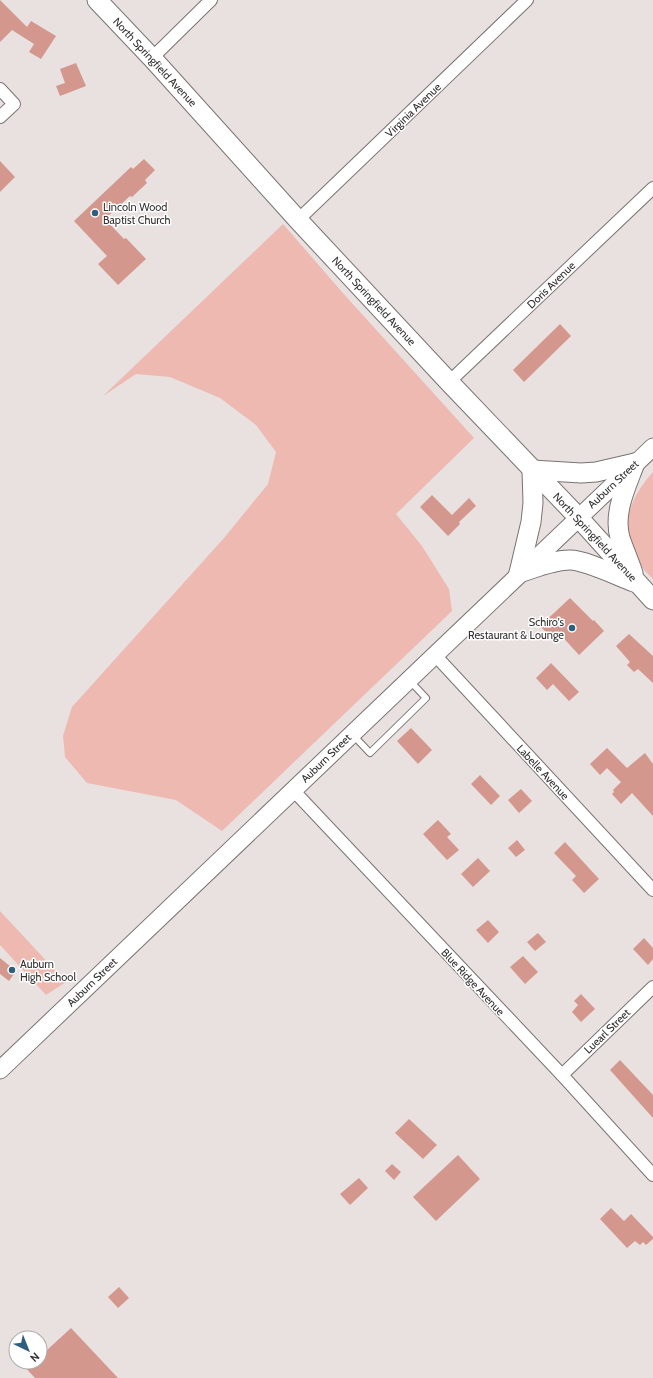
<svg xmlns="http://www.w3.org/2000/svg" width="653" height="1378" font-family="Cabin,sans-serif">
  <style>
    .green { fill: #edb9b1 }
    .building { fill: #d4978d }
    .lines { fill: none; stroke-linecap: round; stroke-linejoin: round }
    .service-casing { stroke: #797372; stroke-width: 8 }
    .minor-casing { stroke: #797372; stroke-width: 14 }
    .secondary-casing { stroke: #797372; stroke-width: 19 }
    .primary-casing { stroke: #797372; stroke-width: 21 }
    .service { stroke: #fff; stroke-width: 6 }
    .minor { stroke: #fff; stroke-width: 12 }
    .secondary { stroke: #fff; stroke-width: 17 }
    .primary { stroke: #fff; stroke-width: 19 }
    .poi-dot { fill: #2f5f7e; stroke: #fff; stroke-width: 1.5 }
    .labels { text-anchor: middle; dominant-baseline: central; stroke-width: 3; stroke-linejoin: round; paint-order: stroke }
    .street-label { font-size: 11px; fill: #333030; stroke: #fff }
    .poi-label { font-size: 11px; fill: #333030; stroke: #fff; text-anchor: start }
  </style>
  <rect width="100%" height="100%" fill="#e8e1e0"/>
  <g class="green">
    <polygon points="283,224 342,292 474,438 396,514 422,546 449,589 452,611 222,831 176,800 87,783 65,757 63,736 72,707 224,538 268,484 276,452 256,425 220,398 170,377 136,374 103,396"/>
    <path d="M653 472V579C649 575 644 570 640 565 637 561 627 532 627 527 627 507 640 486 653 472Z"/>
    <polygon points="0,911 66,982 46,995 0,945"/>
  </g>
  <g class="building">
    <polygon points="0,0 27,27 31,21 56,36 41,59 29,52 34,44 12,30 0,42"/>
    <polygon points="76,63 86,86 60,96 56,86 65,83 60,69"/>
    <polygon points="144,159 155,170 145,180 147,183 132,197 130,196 105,219 124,239 126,238 146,259 118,285 98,264 107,256 74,221 131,167 133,169"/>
    <polygon points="0,161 15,177 0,192"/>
    <polygon points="560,324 571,336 524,382 513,370"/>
    <polygon points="432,495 452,515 469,498 476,506 459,522 460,524 448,536 420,507"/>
    <polygon points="570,598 593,621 594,620 604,631 579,655 558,632 552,638 540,626"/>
    <polygon points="629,634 653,656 653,683 638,669 634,672 627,665 630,662 616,646"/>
    <polygon points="551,663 579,692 569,701 553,684 547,690 536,678"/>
    <polygon points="411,728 432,750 418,764 397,741"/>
    <polygon points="607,748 627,768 645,753 653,764 653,816 632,793 621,804 612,794 614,792 613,790 621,782 607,768 600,775 590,764"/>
    <polygon points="480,775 500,796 491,805 471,784"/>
    <polygon points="521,789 532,801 519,813 508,800"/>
    <polygon points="438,820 451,834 447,837 459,850 447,860 423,834"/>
    <polygon points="517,840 525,850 516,857 508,848"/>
    <polygon points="565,842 599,879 584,893 572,880 576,876 554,853"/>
    <polygon points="478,858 490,871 473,887 461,874"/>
    <polygon points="488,920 499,932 488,943 476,930"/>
    <polygon points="538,933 546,942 535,951 527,942"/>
    <polygon points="644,938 653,948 653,959 648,965 633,949"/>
    <polygon points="523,956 538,972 525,984 510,967"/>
    <polygon points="0,958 16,971 9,981 0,974"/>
    <polygon points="581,994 595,1009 581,1022 572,1012 578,1005 574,1001"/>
    <polygon points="620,1060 653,1095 653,1118 610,1070"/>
    <polygon points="409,1119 437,1145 423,1159 395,1133"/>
    <polygon points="458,1155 480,1179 436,1221 413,1197"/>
    <polygon points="392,1164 401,1172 394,1180 385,1171"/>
    <polygon points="359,1178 368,1188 350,1205 340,1194"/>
    <polygon points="611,1208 624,1221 631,1214 653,1237 653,1239 646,1245 643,1242 640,1245 635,1241 627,1248 600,1219"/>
    <polygon points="119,1287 129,1298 118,1308 108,1297"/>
    <polygon points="71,1328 118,1378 35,1378 20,1362 40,1362 40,1345 46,1351"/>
  </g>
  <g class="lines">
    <g class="service-casing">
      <polyline id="service" points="353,735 370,753 426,698 410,681"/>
    </g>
    <g class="minor-casing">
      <g id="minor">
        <polyline points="152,58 211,0"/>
        <polyline points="0,89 14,104 0,117"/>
        <polyline points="298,220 527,0"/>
        <polyline points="449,382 653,188"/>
        <polyline points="434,654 653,890"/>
        <polyline points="293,790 562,1075 653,1175"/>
        <polyline points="562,1075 653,987"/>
      </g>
    </g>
    <g class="secondary-casing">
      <polyline id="secondary" points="0,1070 653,447"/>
    </g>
    <g class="primary-casing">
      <g id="primary">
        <polyline points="97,0 152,58 298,220 449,382 578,517 653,600"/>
        <polyline points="519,573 531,522 533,503 532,470 581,473 596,472 635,463"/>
        <path d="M519 573C535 568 553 560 570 560 585 560 618 576 634 582"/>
        <path d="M633 573C629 561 624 550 620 538 613 513 626 487 635 463"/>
      </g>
    </g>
    <use href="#service" class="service"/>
    <use href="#minor" class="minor"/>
    <use href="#secondary" class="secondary"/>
    <use href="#primary" class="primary"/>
  </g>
  <g class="poi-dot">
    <circle cx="95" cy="213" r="4"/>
    <circle cx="572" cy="628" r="4"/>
    <circle cx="12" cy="970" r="4"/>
  </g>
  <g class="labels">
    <g class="street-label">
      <text transform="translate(155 62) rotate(47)">North Springfield Avenue</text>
      <text transform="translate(413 110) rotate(-44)">Virginia Avenue</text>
      <text transform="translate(551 285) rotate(-44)">Doris Avenue</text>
      <text transform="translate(374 301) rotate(47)">North Springfield Avenue</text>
      <text transform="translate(613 484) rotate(-43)">Auburn Street</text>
      <text transform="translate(595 537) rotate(47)">North Springfield Avenue</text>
      <text transform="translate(326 758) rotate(-44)">Auburn Street</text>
      <text transform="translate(543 772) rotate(47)">Labelle Avenue</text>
      <text transform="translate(92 982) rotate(-44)">Auburn Street</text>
      <text transform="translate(473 982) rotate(47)">Blue Ridge Avenue</text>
      <text transform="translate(607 1031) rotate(-44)">Luearl Street</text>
    </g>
    <g class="poi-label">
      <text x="103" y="207">Lincoln Wood<tspan x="103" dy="13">Baptist Church</tspan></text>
      <text x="564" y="622" text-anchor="end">Schiro's<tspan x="564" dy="13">Restaurant &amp; Lounge</tspan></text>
      <text x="20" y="964">Auburn<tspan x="20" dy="13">High School</tspan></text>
    </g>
  </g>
  <g transform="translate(28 1350) rotate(137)"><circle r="19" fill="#ffffff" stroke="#adacac"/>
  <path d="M0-3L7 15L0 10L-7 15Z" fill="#2f5f7e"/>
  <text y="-6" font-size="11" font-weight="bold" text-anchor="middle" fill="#333030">N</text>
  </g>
</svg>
